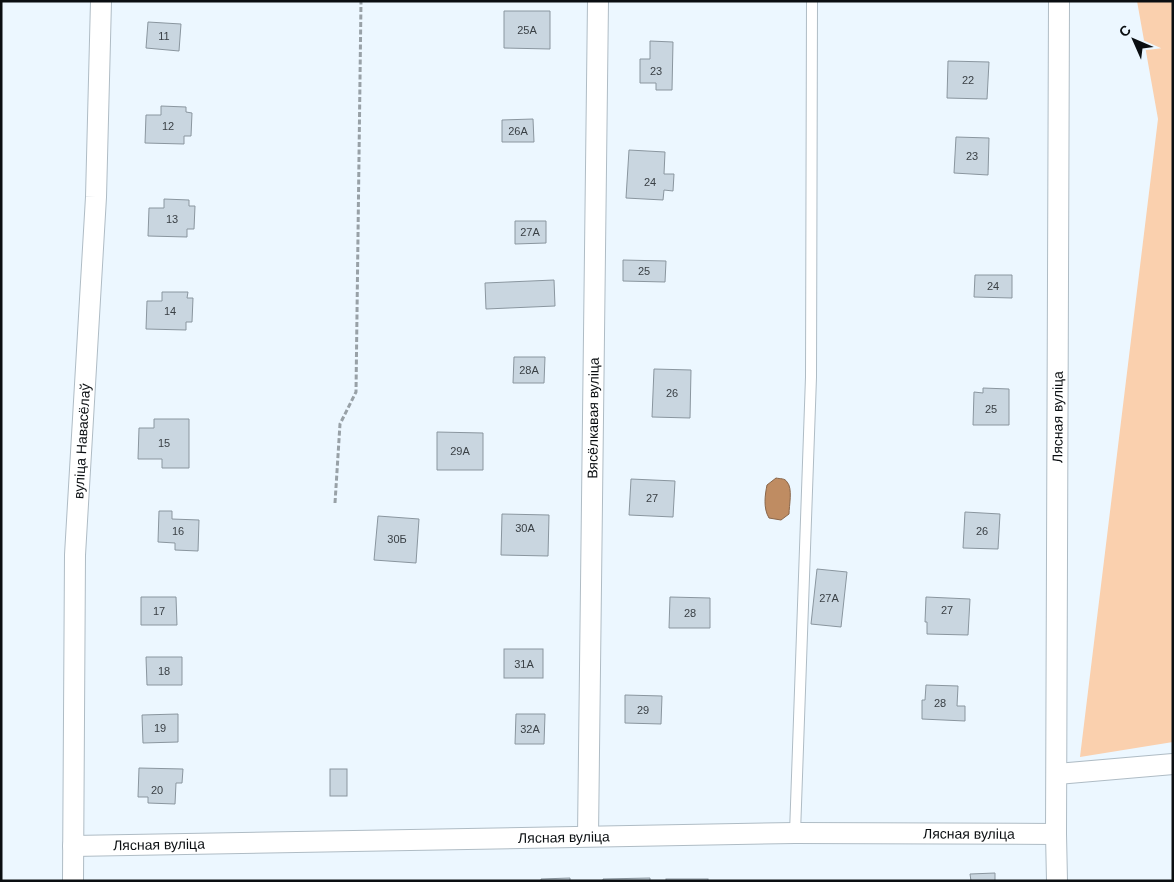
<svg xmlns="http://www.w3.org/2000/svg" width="1174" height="882" font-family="Helvetica,sans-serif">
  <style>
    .green { fill: #fad0ae }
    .water { fill: #bf8c62; stroke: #89664a }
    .building { fill: #c9d6e0; stroke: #8a969f }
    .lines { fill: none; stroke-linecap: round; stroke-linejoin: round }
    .service-casing { stroke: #afbcc5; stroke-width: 12 }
    .minor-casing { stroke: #afbcc5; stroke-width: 22 }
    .path { stroke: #98a1a7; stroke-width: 3; stroke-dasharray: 5 2.5; stroke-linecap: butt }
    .service { stroke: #fff; stroke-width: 10 }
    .minor { stroke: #fff; stroke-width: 20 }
    .labels { text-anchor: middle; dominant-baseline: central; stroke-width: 4; stroke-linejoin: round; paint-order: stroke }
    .number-label { font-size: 11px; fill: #3a4045 }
    .street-label { font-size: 14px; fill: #0a0e11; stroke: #ecf7ff }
  </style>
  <rect width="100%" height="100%" fill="#ecf7ff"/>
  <polygon class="green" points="1137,1 1173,1 1173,742 1080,757 1158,119"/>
  <path class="water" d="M776 478C780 479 785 478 787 482 793 488 789 506 789 514L781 520 769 518C763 508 765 495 767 485Z"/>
  <g class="building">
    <polygon points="504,11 550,11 550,49 504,48"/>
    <polygon points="148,22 181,24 179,51 146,48"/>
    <polygon points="650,41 673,42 672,90 656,90 656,83 640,83 640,59 650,59"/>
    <polygon points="948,61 989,62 987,99 947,98"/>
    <polygon points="161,106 186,107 186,112 192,113 191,136 184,136 184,144 145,143 146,115 161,115"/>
    <polygon points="533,119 534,142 502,142 502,120"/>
    <polygon points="956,137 989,138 988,175 954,173"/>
    <polygon points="629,150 665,152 664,174 674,174 673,191 664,190 663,200 626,198"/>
    <polygon points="164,199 189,200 189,206 195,206 194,229 187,229 187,237 148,236 149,208 164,208"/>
    <polygon points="515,221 546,221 546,243 515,244"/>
    <polygon points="623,260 666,261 665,282 623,281"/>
    <polygon points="975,275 1012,275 1012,298 974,297"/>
    <polygon points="554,280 555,306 486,309 485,283"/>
    <polygon points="162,292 188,292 187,298 193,298 192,322 186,322 186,330 146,329 147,301 162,301"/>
    <polygon points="514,357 545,357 544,383 513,383"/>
    <polygon points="654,369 691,370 690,418 652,417"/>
    <polygon points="983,388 1009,389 1009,425 973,425 974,392 983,393"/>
    <polygon points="154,419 189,419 189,468 162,468 162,459 138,459 139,428 154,428"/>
    <polygon points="437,432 483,433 483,470 437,470"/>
    <polygon points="631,479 675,481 673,517 629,515"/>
    <polygon points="159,511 172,511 172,519 199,520 198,551 175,550 175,543 158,542"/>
    <polygon points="965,512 1000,514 998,549 963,548"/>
    <polygon points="502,514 549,515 548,556 501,555"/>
    <polygon points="378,516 419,519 416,563 374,560"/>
    <polygon points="817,569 847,572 841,627 811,624"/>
    <polygon points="141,597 176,597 177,625 141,625"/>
    <polygon points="670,597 710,598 710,628 669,628"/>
    <polygon points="926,597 970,599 968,635 927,634 927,622 925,622"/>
    <rect x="504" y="649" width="39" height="29"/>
    <polygon points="146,657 182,657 182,685 147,685"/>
    <polygon points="926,685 958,686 957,706 965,706 965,721 922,719 922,700 925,700"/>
    <polygon points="625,695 662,696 661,724 625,723"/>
    <polygon points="178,714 178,742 143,743 142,715"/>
    <polygon points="516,714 545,714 544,744 515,744"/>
    <polygon points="139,768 183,769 182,783 176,783 175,804 148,803 148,797 138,797"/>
    <rect x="330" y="769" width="17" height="27"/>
    <polygon points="995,873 995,881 971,881 970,874"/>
    <polygon points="570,878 570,881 541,881 541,879"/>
    <polygon points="650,878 650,881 603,881 603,879"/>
    <rect x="666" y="879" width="42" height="2"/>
  </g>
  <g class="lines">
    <g class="service-casing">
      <polyline id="service" points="795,833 811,377 812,1"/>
    </g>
    <g class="minor-casing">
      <g id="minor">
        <polyline points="1057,774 1173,764"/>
        <path id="s1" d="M588 836 598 1"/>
        <path id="s2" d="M73 846 795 833 1056 834"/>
        <path id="s3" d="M73 881 75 555 96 197 101 1"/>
        <path id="s4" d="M1057 881 1056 834 1059 1"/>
      </g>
    </g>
    <polyline class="path" points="335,503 340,424 356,392 361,1"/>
    <use href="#service" class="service"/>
    <use href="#minor" class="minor"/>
  </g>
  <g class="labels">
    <g class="number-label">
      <text x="527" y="30">25А</text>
      <text x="164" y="36">11</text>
      <text x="656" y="71">23</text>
      <text x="968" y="80">22</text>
      <text x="168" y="126">12</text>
      <text x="518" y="131">26А</text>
      <text x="972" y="156">23</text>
      <text x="650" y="182">24</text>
      <text x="172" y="219">13</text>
      <text x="530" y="232">27А</text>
      <text x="644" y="271">25</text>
      <text x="993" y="286">24</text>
      <text x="170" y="311">14</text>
      <text x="529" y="370">28А</text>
      <text x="672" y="393">26</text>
      <text x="991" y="409">25</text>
      <text x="164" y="443">15</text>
      <text x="460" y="451">29А</text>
      <text x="652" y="498">27</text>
      <text x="525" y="528">30А</text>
      <text x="178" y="531">16</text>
      <text x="982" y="531">26</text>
      <text x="397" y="539">30Б</text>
      <text x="829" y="598">27А</text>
      <text x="947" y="610">27</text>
      <text x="159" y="611">17</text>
      <text x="690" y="613">28</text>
      <text x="524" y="664">31А</text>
      <text x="164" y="671">18</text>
      <text x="940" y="703">28</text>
      <text x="643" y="710">29</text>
      <text x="160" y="728">19</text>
      <text x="530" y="729">32А</text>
      <text x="157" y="790">20</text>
    </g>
    <g class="street-label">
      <text stroke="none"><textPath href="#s4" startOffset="464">Лясная вуліца</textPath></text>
      <text stroke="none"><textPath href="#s1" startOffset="418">Вясёлкавая вуліца</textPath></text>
      <text stroke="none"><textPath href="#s3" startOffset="440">вуліца Навасёлаў</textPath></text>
      <text stroke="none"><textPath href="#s2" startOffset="896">Лясная вуліца</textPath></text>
      <text stroke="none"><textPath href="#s2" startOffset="491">Лясная вуліца</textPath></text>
      <text stroke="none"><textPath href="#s2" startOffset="86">Лясная вуліца</textPath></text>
    </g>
  </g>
  <rect width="1174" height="882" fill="none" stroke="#0a0e11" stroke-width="5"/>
  <g transform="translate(1134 40) rotate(315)" stroke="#ecf7ff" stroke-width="4" paint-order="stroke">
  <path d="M0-4L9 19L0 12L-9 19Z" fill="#0a0e11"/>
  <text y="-8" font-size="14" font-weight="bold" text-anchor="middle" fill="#0a0e11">С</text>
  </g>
</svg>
